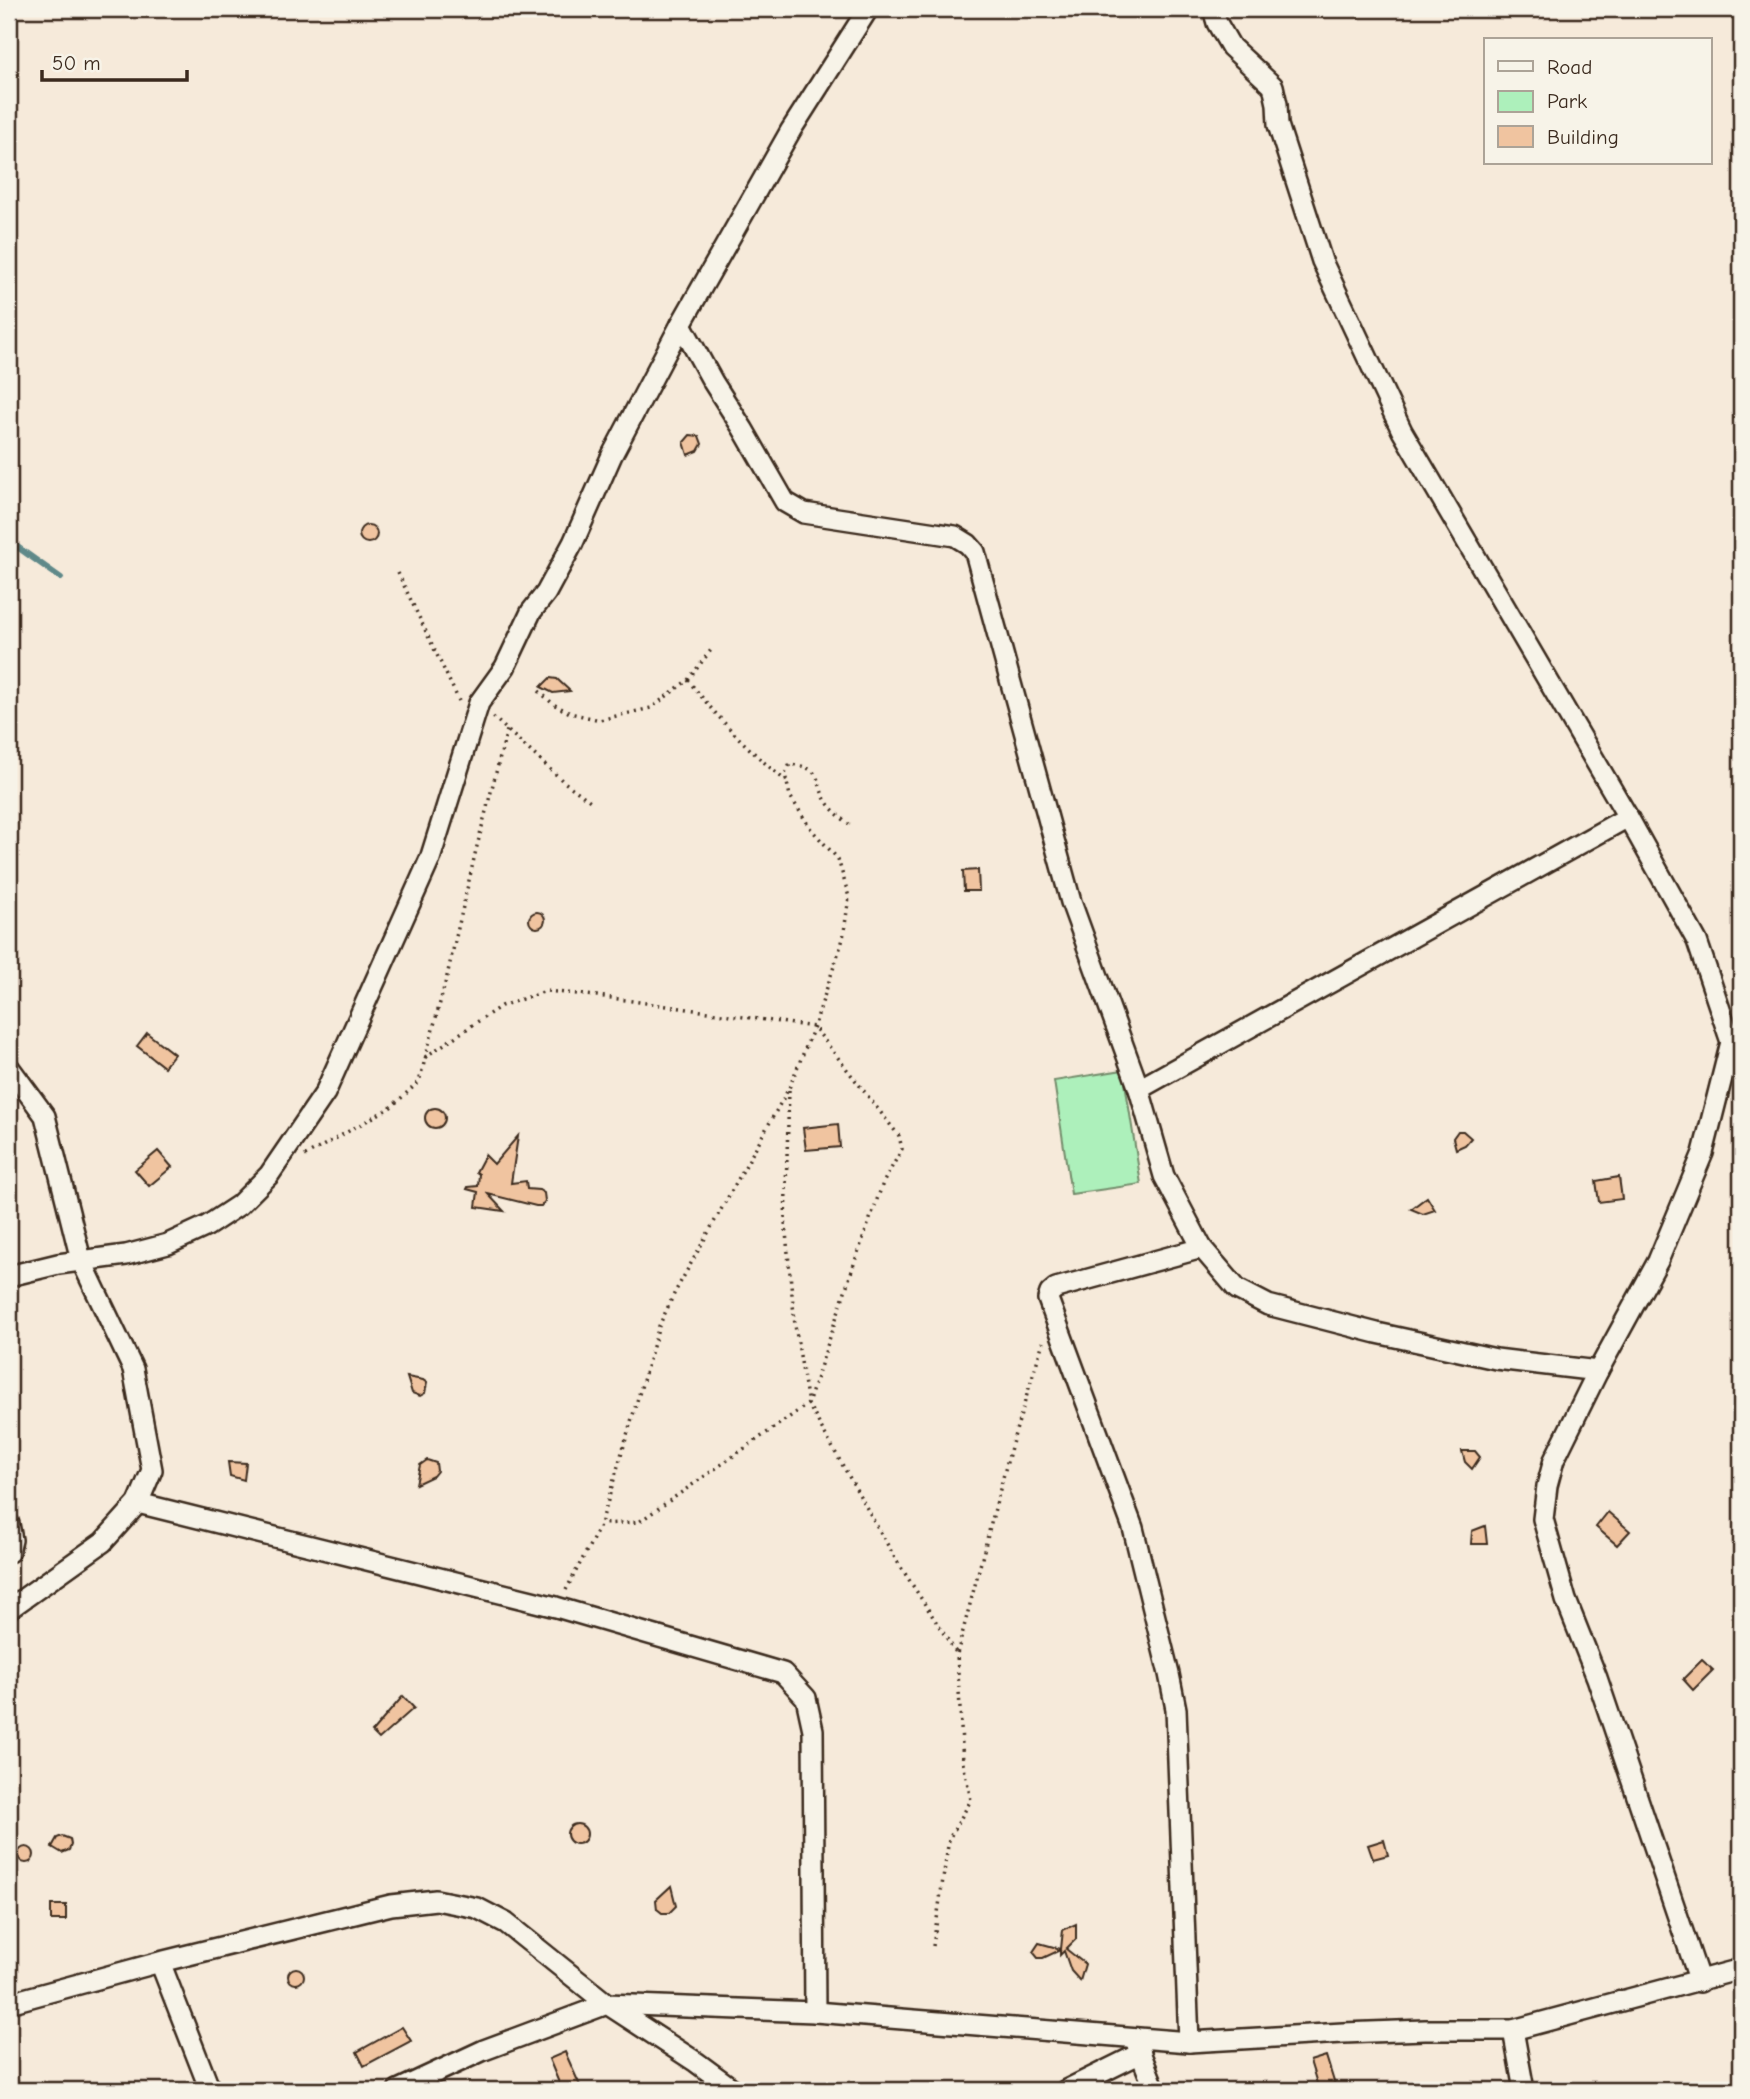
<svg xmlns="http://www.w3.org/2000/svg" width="1750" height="2099" font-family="'Comic Neue',sans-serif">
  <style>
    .green { fill: #adf0bb; stroke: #748d6c; stroke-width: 2 }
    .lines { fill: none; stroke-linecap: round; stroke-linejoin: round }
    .stream { stroke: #5f8989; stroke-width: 6 }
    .building { fill: #f0c4a0; stroke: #3b2a1e; stroke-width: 2 }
    .street-casing { stroke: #3b2a1e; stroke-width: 24 }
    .path { stroke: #3b2a1e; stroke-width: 3.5; stroke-dasharray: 2 5; stroke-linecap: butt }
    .street { stroke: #f7f3e8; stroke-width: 19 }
  </style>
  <rect width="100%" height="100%" fill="#f6eada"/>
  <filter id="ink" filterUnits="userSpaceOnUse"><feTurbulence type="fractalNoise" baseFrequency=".0143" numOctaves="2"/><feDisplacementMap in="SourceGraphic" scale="14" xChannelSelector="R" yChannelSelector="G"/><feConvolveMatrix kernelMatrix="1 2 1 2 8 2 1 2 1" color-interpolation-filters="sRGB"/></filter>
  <g filter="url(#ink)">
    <polygon class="green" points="1123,1070 1141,1184 1071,1194 1054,1081"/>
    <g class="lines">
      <polyline class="stream" points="9,541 61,578"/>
    </g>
    <g class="building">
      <polygon points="690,435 699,436 702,444 698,451 688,455 684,442"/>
      <circle cx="368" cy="534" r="9"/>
      <polygon points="550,678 557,679 570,691 553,693 541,687"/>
      <polygon points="978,870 979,891 964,891 963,871"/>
      <circle cx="537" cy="920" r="8"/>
      <polygon points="147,1033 174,1054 164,1067 137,1046"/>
      <circle cx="435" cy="1118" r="10"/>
      <polygon points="838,1124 840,1147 806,1150 803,1128"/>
      <polygon points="1458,1131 1463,1131 1471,1138 1465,1145 1456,1149 1453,1138"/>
      <polygon points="518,1136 511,1183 526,1181 527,1189 539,1190 544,1193 545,1201 541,1206 536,1206 488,1194 504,1211 476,1207 478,1192 467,1189 468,1187 478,1186 479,1174 476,1172 485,1155 494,1164"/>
      <polygon points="158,1151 172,1167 149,1186 135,1170"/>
      <polygon points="1619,1177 1622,1199 1599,1202 1596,1181"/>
      <polygon points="1427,1197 1435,1210 1423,1214 1411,1209"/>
      <polygon points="407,1377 423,1380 427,1383 425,1393 420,1396 412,1393"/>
      <polygon points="1462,1451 1475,1451 1480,1457 1472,1469 1465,1462"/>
      <polygon points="427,1460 436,1463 437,1471 433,1476 416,1484 420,1465"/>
      <polygon points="228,1462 246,1463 244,1480 230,1476"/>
      <polygon points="1608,1512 1630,1531 1617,1545 1596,1527"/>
      <polygon points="1485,1526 1487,1544 1471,1544 1472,1531"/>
      <polygon points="1702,1660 1713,1670 1693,1690 1683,1679"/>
      <polygon points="403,1696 414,1708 379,1739 372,1732"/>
      <circle cx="577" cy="1834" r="10"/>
      <polygon points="62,1836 70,1839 71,1845 69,1850 62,1853 52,1847 57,1838"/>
      <polygon points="1384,1840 1388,1855 1373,1859 1368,1845"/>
      <circle cx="26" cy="1855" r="8"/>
      <polygon points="671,1886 676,1906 669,1913 662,1913 657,1909 656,1900"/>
      <rect x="51" y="1905" width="15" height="15"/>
      <polygon points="1076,1924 1076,1939 1066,1949 1085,1964 1080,1981 1071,1971 1064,1951 1060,1955 1060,1950 1043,1958 1038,1958 1033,1952 1039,1943 1061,1949 1063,1930"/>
      <circle cx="296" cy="1976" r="8"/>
      <polygon points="402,2027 411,2041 364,2066 357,2052"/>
      <polygon points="565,2052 582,2090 562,2090 549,2059"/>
      <polygon points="1326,2056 1335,2085 1319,2090 1310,2061"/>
    </g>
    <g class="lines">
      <g class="street-casing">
        <g id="street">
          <polyline points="1213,9 1217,23 1231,47 1273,86 1277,104 1278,125 1322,261 1402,431 1628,817 1697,941 1731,1042 1703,1153 1658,1261 1598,1371 1554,1460 1547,1486 1543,1519 1566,1600 1597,1678 1700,1982"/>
          <polyline points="681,324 713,382 743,429 785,502 804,513 955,536 968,544 975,552 1071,902 1139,1089 1164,1176 1202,1248 1237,1289 1268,1305 1377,1333 1496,1359 1598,1371"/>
          <polyline points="9,1067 45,1116 81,1260 133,1369 152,1470 138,1503 103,1542 9,1609"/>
          <polyline points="1139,1089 1628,817"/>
          <polyline points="9,1276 58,1264 126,1255 168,1244 207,1226 239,1205 269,1175 325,1093 430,859 479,703 505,667 531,612 546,593 573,543 612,455 681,324 791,130 868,9"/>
          <polyline points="138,1503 556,1607 783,1673 806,1698 813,1730 815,2012"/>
          <polyline points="9,1524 12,1540 9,1552"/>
          <polyline points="160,1962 210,2090"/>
          <polyline points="9,2003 160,1962 391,1905 436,1900 477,1908 506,1923 607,2004 815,2012 1189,2042 1343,2033 1425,2030 1513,2030 1741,1969"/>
          <polyline points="1513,2030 1524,2090"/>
          <polyline points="1136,2042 1155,2090"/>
          <polyline points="1189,2042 1176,1709 1169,1674 1133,1528 1048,1299 1050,1293 1056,1288 1202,1248"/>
          <polyline points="398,2090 484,2050 607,2004 696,2062 734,2090"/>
          <polyline points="1066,2090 1141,2053"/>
        </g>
      </g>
      <g class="path">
        <polyline points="398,573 459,701"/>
        <path d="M688 680C717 717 749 751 786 781"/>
        <polyline points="539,691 553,704 570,713 600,720 608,718 651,708 688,680 711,650"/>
        <polyline points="493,717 564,782 593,803"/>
        <polyline points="425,1057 501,1006 546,991 597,996 814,1027 899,1136 902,1149 883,1183 855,1261 808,1404 639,1522 601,1524"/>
        <polyline points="789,1090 785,1222 795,1325 808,1404 895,1558 957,1654"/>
        <polyline points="305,1156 391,1107 419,1082 447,976 476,850 507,730"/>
        <path d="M566 1590 601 1524 659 1326 675 1292 789 1088 814 1027 843 939 849 897 838 859 811 829 790 796 785 774 790 764C827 768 813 785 829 805 835 813 843 819 850 825"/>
        <polyline points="933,1946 949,1839 971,1800 963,1763 957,1654 1011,1447 1043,1342"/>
      </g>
      <use href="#street" class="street"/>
    </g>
  </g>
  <rect width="1750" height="2099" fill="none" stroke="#f7f3e8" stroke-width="35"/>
  <rect x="18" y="18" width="1715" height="2064" fill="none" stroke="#3b2a1e" stroke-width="2.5" filter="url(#ink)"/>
  <rect x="1484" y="38" width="228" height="126" fill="#f7f3e8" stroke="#aca397" stroke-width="2"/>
  <rect x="1498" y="61" width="35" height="10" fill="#f7f3e8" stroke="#aca397" stroke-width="2"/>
  <text x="1547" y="74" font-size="21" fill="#3b2a1e">Road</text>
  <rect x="1498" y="91" width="35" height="21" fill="#adf0bb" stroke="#aca397" stroke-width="2"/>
  <text x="1547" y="108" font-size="21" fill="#3b2a1e">Park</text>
  <rect x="1498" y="126" width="35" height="21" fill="#f0c4a0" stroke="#aca397" stroke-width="2"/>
  <text x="1547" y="144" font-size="21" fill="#3b2a1e">Building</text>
  <path d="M42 70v10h145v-10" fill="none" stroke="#3b2a1e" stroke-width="3.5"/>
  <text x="52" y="70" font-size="21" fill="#3b2a1e" stroke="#f7f3e8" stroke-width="5" paint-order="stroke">50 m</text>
</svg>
